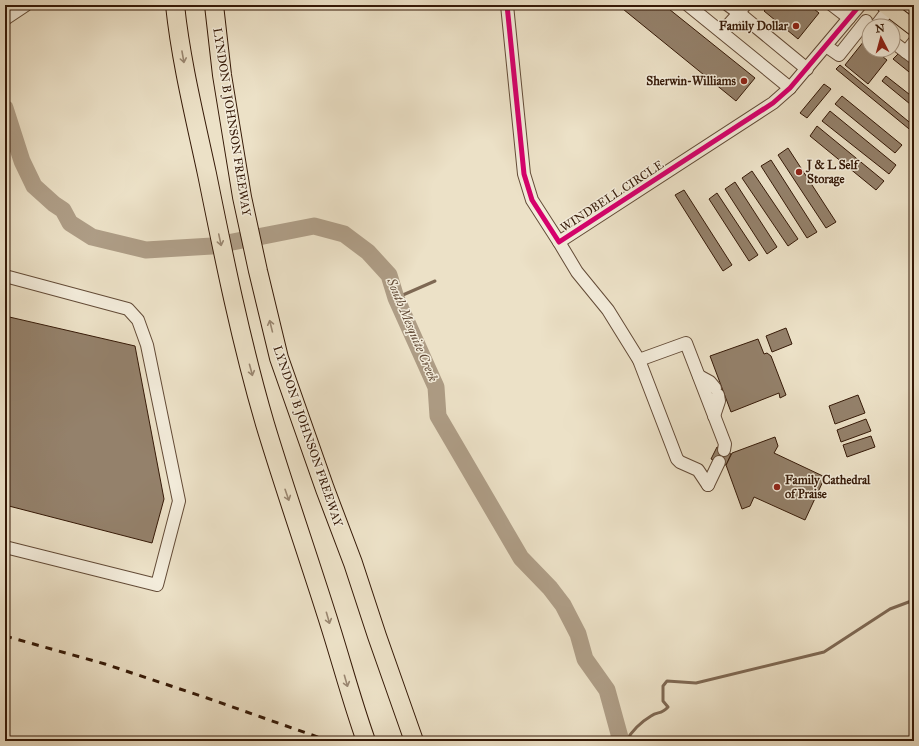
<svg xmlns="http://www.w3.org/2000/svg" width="919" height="746" font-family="'IM FELL Great Primer',serif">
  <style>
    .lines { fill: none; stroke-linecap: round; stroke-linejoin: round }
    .stream { stroke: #7e6853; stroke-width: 3 }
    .river { stroke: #ae9d86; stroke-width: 17 }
    .building { fill: #94816b; stroke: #351907 }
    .minor-casing { stroke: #634b37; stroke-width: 14 }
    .major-casing { stroke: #351907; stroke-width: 17 }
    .highway-casing { stroke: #351907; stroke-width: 20 }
    .minor { stroke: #f3ecdb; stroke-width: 12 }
    .major { stroke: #ece1c7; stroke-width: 15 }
    .highway { stroke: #ece1c7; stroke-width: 18 }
    .rail { stroke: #351907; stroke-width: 3; stroke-dasharray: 7 7; stroke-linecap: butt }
    .cycleway-casing { stroke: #f3ecdb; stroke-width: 8 }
    .cycleway { stroke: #d6006c; stroke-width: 5 }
    .oneway { stroke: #9a8771 }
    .poi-dot { fill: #8f2418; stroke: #f3ecdb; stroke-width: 1.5 }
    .labels { text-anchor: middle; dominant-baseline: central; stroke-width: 3; stroke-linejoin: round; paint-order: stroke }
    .poi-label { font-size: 12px; font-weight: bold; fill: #351907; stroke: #f3ecdb; text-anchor: end }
    .street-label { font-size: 12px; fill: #351907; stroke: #f3ecdb }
    .water-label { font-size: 13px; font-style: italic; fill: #654e3a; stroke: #f3ecdb }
  </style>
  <rect width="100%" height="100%" fill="#ece1c7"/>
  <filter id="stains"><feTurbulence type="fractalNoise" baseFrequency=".005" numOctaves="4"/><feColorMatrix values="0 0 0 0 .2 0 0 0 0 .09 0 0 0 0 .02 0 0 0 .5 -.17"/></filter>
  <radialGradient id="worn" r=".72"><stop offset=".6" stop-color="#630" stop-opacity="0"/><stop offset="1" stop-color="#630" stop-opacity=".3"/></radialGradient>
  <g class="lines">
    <g class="stream">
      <polyline points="396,298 435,281"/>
      <path d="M626 741C632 731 641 722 651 716 658 711 661 715 668 707L663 701V686L667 681 696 683 824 652 890 609 914 600"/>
    </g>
    <polyline class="river" points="5,108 22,161 34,186 54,204 63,210 70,223 92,237 146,250 212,246 314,226 344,234 368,252 389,275 396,298 436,387 438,416 521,558 550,588 563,605 578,634 585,659 607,690 621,741"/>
  </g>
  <g class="building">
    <polygon points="618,5 664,5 755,78 736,101"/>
    <polygon points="770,5 809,5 819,13 798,39 764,11"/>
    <polygon points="864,41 869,46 869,50 874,50 887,60 868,84 845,65"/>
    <polygon points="899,53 914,66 914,76 893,59"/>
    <polygon points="840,65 914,126 914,133 836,69"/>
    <polygon points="886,76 914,98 910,104 882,81"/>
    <polygon points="824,84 831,89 807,118 800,113"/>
    <polygon points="842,96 902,145 895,153 835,104"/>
    <polygon points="830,111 896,165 889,174 822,121"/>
    <polygon points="817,126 884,181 876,190 810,136"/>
    <polygon points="788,148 836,222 826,228 778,155"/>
    <polygon points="771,160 817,232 807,238 761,166"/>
    <polygon points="752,171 798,239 788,246 742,178"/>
    <polygon points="735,182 777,247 767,254 725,189"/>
    <polygon points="684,190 732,265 723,271 675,195"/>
    <polygon points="717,193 758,255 749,261 709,199"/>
    <polygon points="5,316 135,346 164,499 152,543 5,505"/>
    <polygon points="786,328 792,344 772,352 766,336"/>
    <polygon points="758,339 764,354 767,353 771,356 786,395 780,398 779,393 731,412 710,356"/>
    <polygon points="858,395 865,413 835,424 829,406"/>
    <polygon points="866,419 871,431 841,442 837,430"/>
    <polygon points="871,436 875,447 847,457 843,445"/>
    <polygon points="775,437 778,446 774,453 825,477 805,520 754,497 750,506 742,509 726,465 732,453"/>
    <polygon points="717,447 731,454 726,465 711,459"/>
  </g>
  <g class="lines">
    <g class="minor-casing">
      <g id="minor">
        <polyline points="507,5 524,174 532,200 559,242 773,103 790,88 860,5"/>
        <polyline points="688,5 790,88"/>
        <polyline points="745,5 739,13 807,69"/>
        <polyline points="832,5 849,18"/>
        <polyline points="5,19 26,5"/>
        <polyline points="876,26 889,9"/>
        <polyline points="722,32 739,13 728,5"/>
        <polyline points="893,42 906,52"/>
        <polyline points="914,42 906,52 914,58"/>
        <polyline points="826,46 839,55 866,21"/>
        <polyline points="559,242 577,272 608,310 639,360 677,459 680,462 698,470 708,485"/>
        <polyline points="5,276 128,309 138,320 147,345 179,501 157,585 5,547"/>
        <polyline points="639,360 686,343 725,444 724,450"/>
        <polyline points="699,376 710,382 715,388"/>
        <polyline points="714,416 719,401 718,395"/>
        <polyline points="708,485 719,462"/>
      </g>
    </g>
    <g class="major-casing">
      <polyline id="major" points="884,5 914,28"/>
    </g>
    <g class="highway-casing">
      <g id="highway">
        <path d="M175 5C181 62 195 118 207 174 224 258 241 342 265 424 284 487 306 550 326 613 340 656 351 699 366 741"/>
        <polyline points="214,5 222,75 242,197 258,271 279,358 325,489 353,563 377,636 414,741"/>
      </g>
    </g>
    <use href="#minor" class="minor"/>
    <use href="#major" class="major"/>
    <use href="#highway" class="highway"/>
    <polyline class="rail" points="5,636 105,664 207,698 329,741"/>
    <g class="cycleway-casing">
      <polyline id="cycleway" points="507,5 524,174 532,200 559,242 773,103 790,88 860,5"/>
    </g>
    <use href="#cycleway" class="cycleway"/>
  </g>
  <defs><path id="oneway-shaft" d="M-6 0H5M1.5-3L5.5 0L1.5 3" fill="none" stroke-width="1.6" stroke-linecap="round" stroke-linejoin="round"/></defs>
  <g class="oneway">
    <use href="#oneway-shaft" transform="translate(183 57) rotate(80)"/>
    <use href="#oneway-shaft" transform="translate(220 240) rotate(78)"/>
    <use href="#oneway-shaft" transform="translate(271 326) rotate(-104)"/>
    <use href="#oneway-shaft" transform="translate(251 370) rotate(75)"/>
    <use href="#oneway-shaft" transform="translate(287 495) rotate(71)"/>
    <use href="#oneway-shaft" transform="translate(328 618) rotate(74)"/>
    <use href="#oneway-shaft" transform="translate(346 681) rotate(74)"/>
  </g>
  <g class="poi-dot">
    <circle cx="796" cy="26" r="4"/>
    <circle cx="744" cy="81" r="4"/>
    <circle cx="799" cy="172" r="4"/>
    <circle cx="777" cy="487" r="4"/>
  </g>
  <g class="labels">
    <g class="poi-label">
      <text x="788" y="26">Family Dollar</text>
      <text x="736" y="81">Sherwin-Williams</text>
      <text x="807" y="165" text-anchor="start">J &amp; L Self<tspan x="807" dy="14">Storage</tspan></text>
      <text x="785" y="480" text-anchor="start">Family Cathedral<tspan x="785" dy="14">of Praise</tspan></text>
    </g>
    <g class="street-label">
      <text transform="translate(232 122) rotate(81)">LYNDON B JOHNSON FREEWAY</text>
      <text transform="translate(612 196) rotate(-33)">WINDBELL CIRCLE</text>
      <text transform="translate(308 436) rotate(71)">LYNDON B JOHNSON FREEWAY</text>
    </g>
    <g class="water-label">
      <text transform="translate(412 330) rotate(67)">South Mesquite Creek</text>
    </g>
  </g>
  <rect width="919" height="746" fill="none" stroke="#ece1c7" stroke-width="20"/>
  <rect x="6" y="6" width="907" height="734" fill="none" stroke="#351907" stroke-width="2"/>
  <rect x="10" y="10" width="899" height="726" fill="none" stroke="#351907"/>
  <g transform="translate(881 38) rotate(354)"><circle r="19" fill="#f3ecdb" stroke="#a79886"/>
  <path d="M0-3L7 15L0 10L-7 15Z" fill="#8f2418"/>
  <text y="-6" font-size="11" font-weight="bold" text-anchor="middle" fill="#351907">N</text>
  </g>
  <rect width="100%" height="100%" filter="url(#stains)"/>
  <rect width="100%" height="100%" fill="url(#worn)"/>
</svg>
